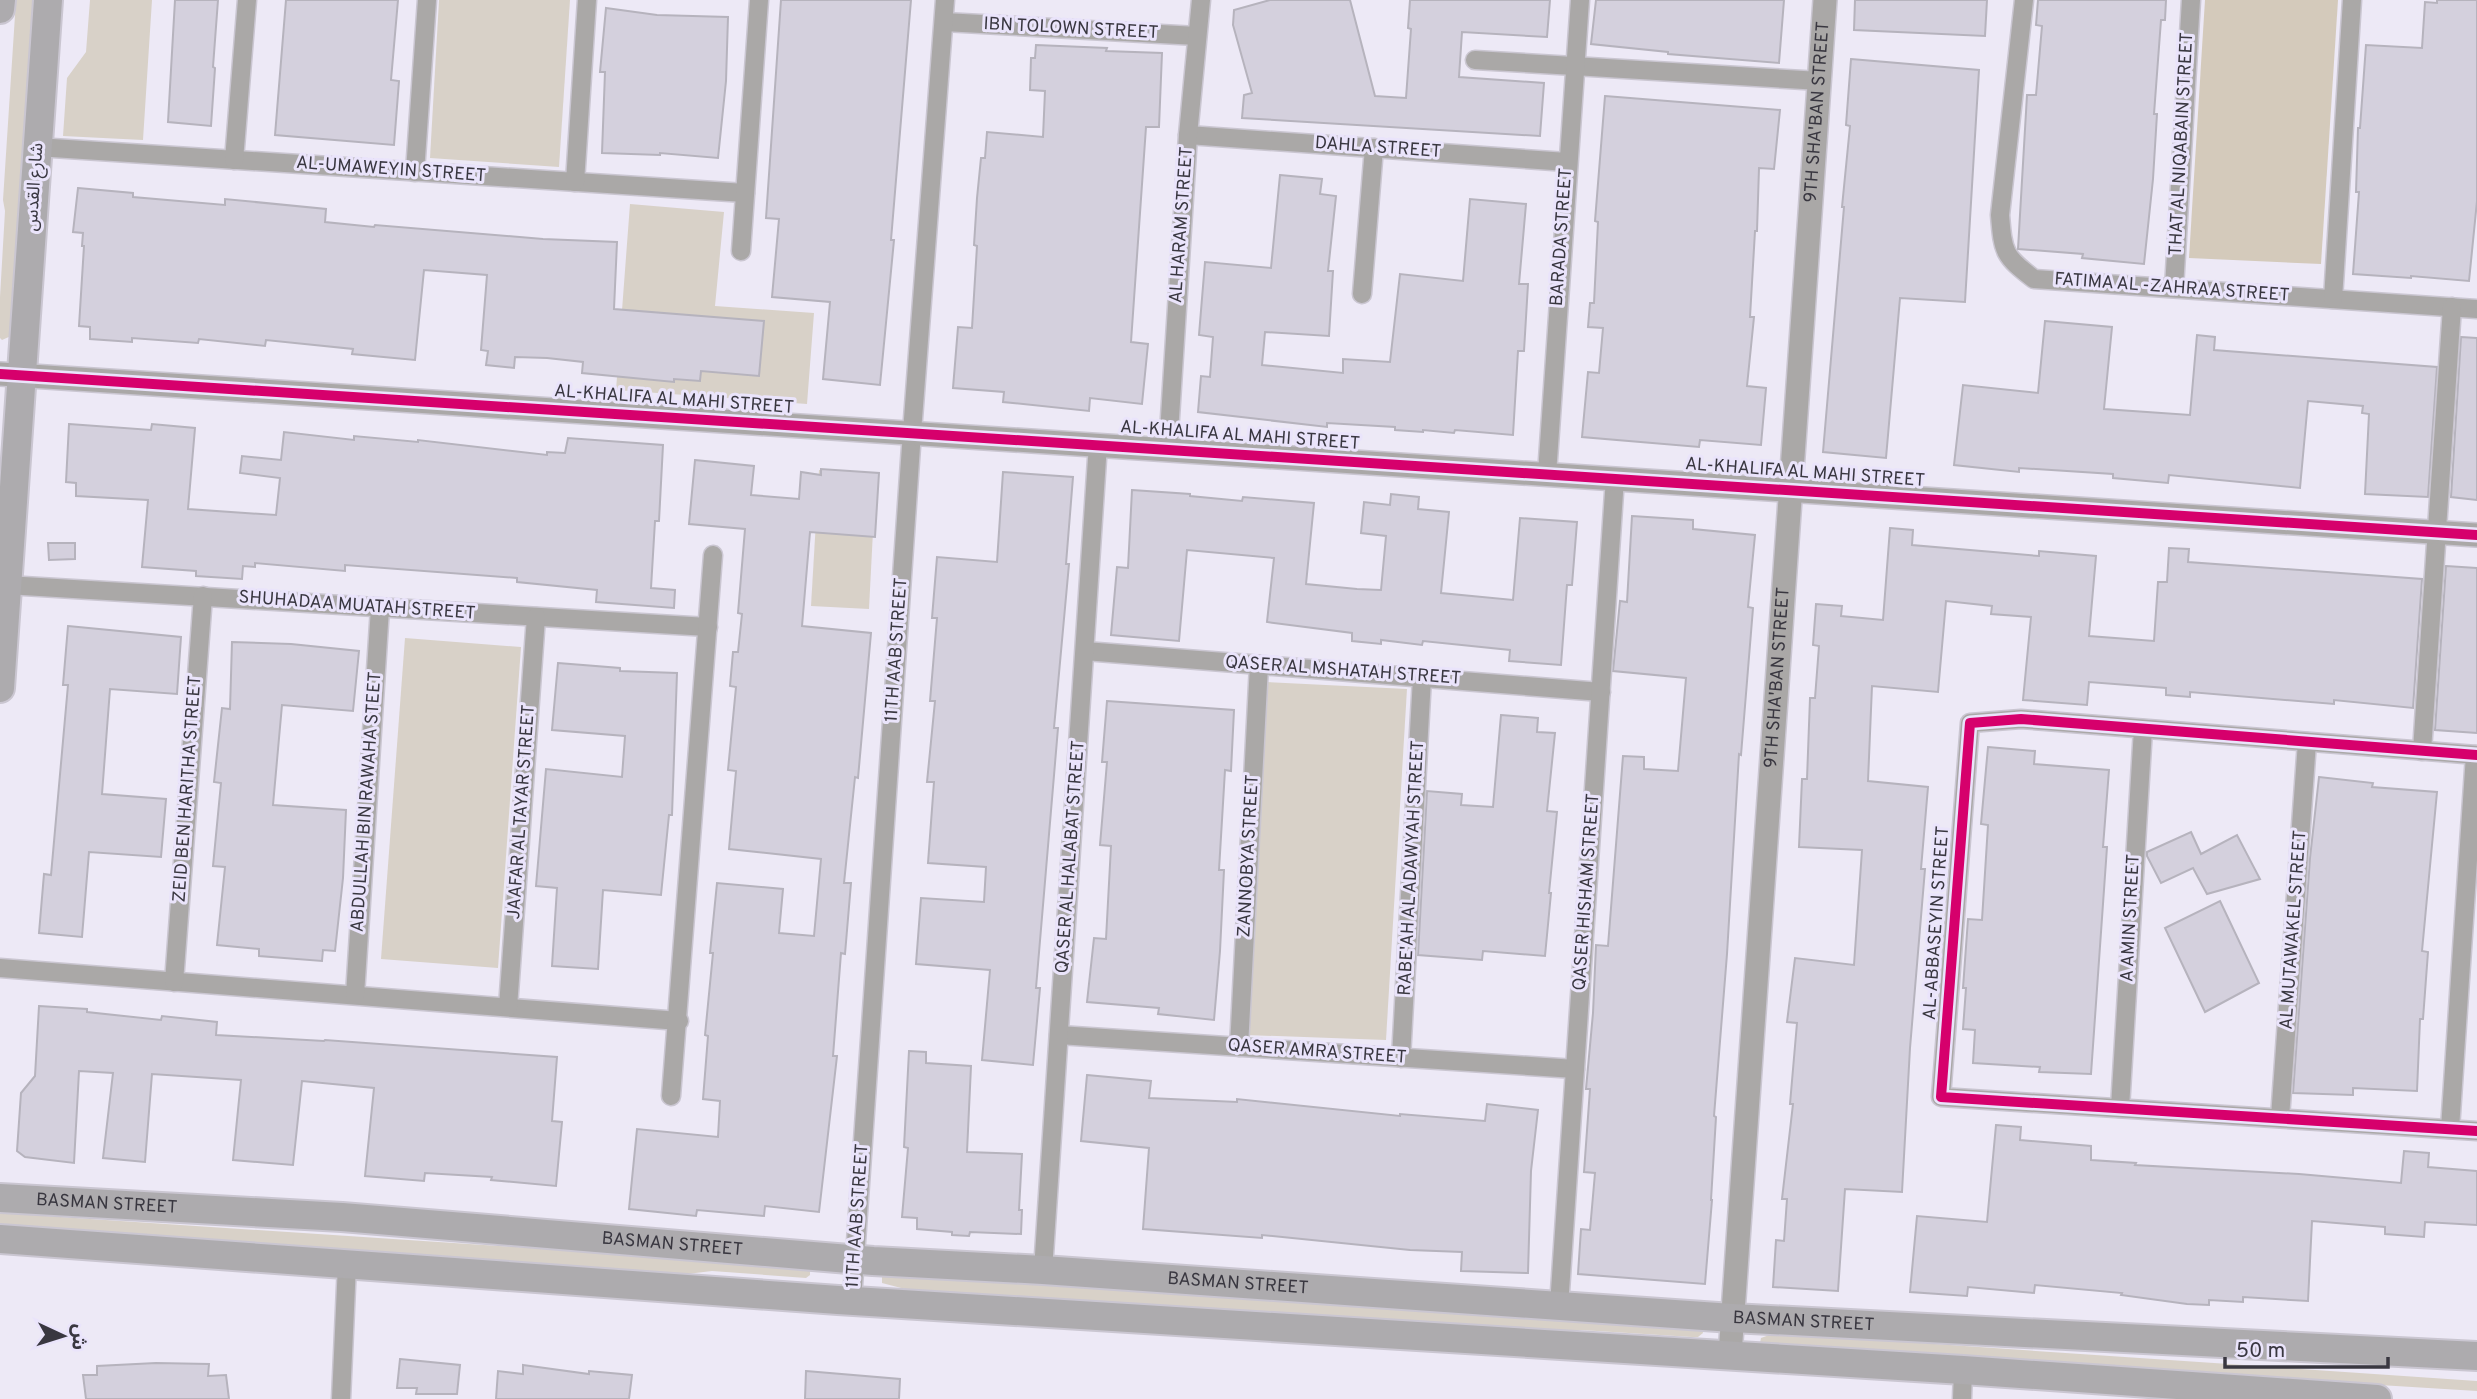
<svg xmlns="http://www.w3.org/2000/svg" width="2477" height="1399" font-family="Overpass,'Noto Sans Arabic',sans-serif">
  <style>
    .green { fill: #d8d1c8 }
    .forest { fill: #d4cabb }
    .building { fill: #d4d0dd; stroke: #b6b3bd; stroke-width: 2 }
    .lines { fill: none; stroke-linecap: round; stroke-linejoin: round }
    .minor-casing { stroke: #cac6d1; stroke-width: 21 }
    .tertiary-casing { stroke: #cac6d1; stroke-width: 26 }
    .primary-casing { stroke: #cac6d1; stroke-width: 32 }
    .minor { stroke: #aaa8a7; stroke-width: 18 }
    .tertiary { stroke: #aaa8a7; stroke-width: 23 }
    .primary { stroke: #adabae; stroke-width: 28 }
    .cycleway-casing { stroke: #eae4fb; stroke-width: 15 }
    .cycleway { stroke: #d6006c; stroke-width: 10 }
    .labels { text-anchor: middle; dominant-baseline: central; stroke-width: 6; stroke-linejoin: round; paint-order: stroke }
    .street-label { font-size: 18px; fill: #393740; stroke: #eae4fb }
  </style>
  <rect width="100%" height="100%" fill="#ede9f6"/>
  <g class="green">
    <polygon points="16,0 33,0 11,336 2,340 0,338 0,297 5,211 3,200"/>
    <polygon points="90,0 152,0 143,140 63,136 67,78 86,52"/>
    <polygon points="439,0 570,0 559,167 430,158"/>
    <polygon points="630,204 724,212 715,306 814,313 807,404 616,390"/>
    <polygon points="819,470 876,473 869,609 811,606"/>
    <polygon points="405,638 521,647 498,968 381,959"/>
    <polygon points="1265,682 1407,689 1386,1040 1246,1035"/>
    <polygon points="0,1213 801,1266 810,1269 810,1275 806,1278 712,1271 687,1274 0,1227"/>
    <polygon points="888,1272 1702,1329 1703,1333 1698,1337 1692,1337 1581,1330 1553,1333 905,1289 882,1283 882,1275"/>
    <polygon points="1788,1334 2477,1381 2477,1391 1788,1349 1764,1346 1760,1343 1761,1338 1772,1334"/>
  </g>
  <polygon class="forest" points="2205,0 2338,0 2321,264 2189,258"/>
  <g class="building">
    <polygon points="175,0 218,0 213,67 215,68 211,126 168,122"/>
    <polygon points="286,0 398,0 391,80 399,81 394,145 275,135"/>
    <polygon points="781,0 911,0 891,240 894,240 880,385 823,379 830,302 772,297 779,219 766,218"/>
    <polygon points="1270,0 1350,0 1375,96 1406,98 1411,29 1408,28 1410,0 1550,0 1547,37 1462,32 1459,77 1544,83 1540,136 1242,118 1244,95 1252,93 1233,25 1234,10"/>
    <polygon points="1596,0 1784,0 1779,63 1668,54 1668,52 1591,44"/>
    <polygon points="1855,0 1987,0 1985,36 1854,30"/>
    <polygon points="2038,0 2166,0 2165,20 2161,20 2154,114 2157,114 2153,179 2144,264 2082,258 2083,254 2018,249 2027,95 2036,95 2042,26 2036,25"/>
    <polygon points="2437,0 2477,0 2477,201 2469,281 2411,276 2411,278 2353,274 2359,192 2356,192 2358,128 2360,128 2366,45 2422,48 2425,2 2437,3"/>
    <polygon points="606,8 657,15 728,17 726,81 718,158 660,153 660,155 602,153 605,72 600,72"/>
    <polygon points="1036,45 1107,48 1106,51 1162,53 1159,127 1146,127 1131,342 1148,344 1142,404 1090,398 1089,411 1003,402 1004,392 953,388 958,327 972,328 977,246 974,245 977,198 981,158 985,158 987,132 1043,137 1045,91 1030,90 1031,58 1035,58"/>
    <polygon points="1851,59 1979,70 1965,302 1900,298 1886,458 1823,452 1844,207 1842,207 1850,126 1846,125"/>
    <polygon points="1605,96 1780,110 1774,169 1759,168 1757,231 1755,231 1750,317 1754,317 1747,386 1766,388 1761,445 1700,440 1699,447 1582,437 1588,372 1599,373 1603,328 1588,327 1590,303 1594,303 1598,222 1595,221"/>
    <polygon points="1280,175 1322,179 1320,194 1336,196 1328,271 1333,271 1329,336 1265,332 1262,365 1343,373 1343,359 1390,362 1400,274 1463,281 1470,199 1526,204 1519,284 1528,284 1524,351 1518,351 1513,435 1455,430 1454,433 1423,430 1423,432 1395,430 1395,427 1327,423 1327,427 1198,412 1201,376 1210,377 1213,337 1199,335 1205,262 1271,268"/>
    <polygon points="78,188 133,193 133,197 225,205 225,199 326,209 325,222 374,227 375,225 543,239 617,242 614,309 764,321 759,376 701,371 700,381 674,379 674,382 582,373 583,362 547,358 515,357 514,368 486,365 488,351 481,350 487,275 424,270 415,360 352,354 353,349 266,340 265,346 199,339 198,343 132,338 132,342 90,339 90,327 79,326 84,246 82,246 83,233 73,232"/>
    <polygon points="2045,321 2112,327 2104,409 2190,415 2197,335 2215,337 2214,350 2437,367 2428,497 2365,494 2369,414 2362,413 2363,406 2308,401 2300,488 2169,475 2168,483 2113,478 2113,474 2019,468 2019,472 1954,465 1963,385 2038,393"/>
    <polygon points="2461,337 2477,338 2477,500 2451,497"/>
    <polygon points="69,424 151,430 152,424 195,428 188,509 276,515 280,478 240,473 242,456 281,460 284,432 354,440 354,436 418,442 418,440 547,455 547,452 565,453 568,438 663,445 659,521 655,521 651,588 675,590 674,608 596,602 597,590 517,582 517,578 345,565 345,571 255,563 255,567 243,566 242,579 196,576 196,571 142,567 148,500 76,496 76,483 66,482"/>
    <polygon points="695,460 754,466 751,495 799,499 801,472 821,475 821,469 879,473 875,537 810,532 802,626 871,633 858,778 855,777 844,883 851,883 845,954 841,953 833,1056 837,1056 819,1212 765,1206 764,1216 697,1210 696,1216 629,1209 637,1129 718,1137 720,1101 703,1099 708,1036 705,1035 713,953 710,953 717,883 783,889 779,933 814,936 821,859 729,849 736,771 728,770 736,687 730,686 733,652 738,652 742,614 738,613 745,529 689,524"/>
    <polygon points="1003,472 1073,477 1066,564 1069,564 1054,728 1058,728 1036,988 1040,988 1033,1065 982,1060 990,970 916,964 921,898 984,902 986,867 928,863 934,782 927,782 935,701 930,701 937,618 932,618 937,557 997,562"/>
    <polygon points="1132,490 1190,494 1190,496 1242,501 1243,497 1314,503 1306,584 1357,589 1381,590 1386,536 1361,533 1364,502 1390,505 1391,494 1419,497 1418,509 1449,512 1441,593 1513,600 1520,518 1577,522 1572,585 1567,585 1561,665 1509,661 1510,650 1423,641 1422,645 1381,640 1381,644 1352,641 1352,633 1267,622 1274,558 1187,550 1179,641 1111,635 1117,567 1128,568"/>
    <polygon points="1632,516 1693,520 1693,529 1755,535 1748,607 1753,608 1741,755 1739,754 1727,954 1714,1116 1716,1117 1711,1200 1712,1200 1705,1284 1578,1274 1581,1229 1590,1230 1595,1173 1584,1172 1590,1089 1586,1089 1593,1013 1596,945 1608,946 1623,756 1644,757 1644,769 1678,771 1686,678 1613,671 1620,601 1627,602"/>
    <polygon points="1890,528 1913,530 1912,545 2039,556 2039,551 2096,556 2089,636 2154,641 2158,582 2167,582 2169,548 2189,549 2188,562 2422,579 2413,708 2334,700 2334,704 2190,692 2190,697 2166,695 2166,688 2089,682 2087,705 2023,700 2031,617 1991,614 1992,606 1946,601 1938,692 1872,686 1868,781 1928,787 1921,869 1925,869 1910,1048 1902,1192 1845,1189 1838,1291 1773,1287 1776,1240 1784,1241 1787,1199 1782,1199 1793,1104 1790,1104 1797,1023 1787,1022 1795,958 1854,965 1862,850 1799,847 1802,779 1807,779 1810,698 1815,698 1819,646 1813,645 1816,604 1842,606 1841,616 1883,620"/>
    <polygon points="48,543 75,543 75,559 49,560"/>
    <polygon points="2446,566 2477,568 2477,733 2435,730"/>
    <polygon points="68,626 181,637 177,694 110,689 102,794 166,799 161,857 89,852 82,937 39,933 44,874 51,875 68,685 63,685"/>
    <polygon points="232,642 291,644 359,651 353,711 282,705 273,805 346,810 343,878 335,951 323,950 322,961 259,956 259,949 217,945 225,867 213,866 221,783 214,782 222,708 230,709"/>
    <polygon points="558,663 620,668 620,671 677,673 672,815 669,815 661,895 603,890 598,969 552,966 557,888 536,886 546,769 622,777 625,736 552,730"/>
    <polygon points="1107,701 1234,710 1231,771 1225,770 1219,870 1224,870 1220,951 1214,1020 1158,1014 1159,1008 1087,1002 1094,938 1106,939 1111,846 1100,845 1107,762 1102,762"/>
    <polygon points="1501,715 1538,718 1537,732 1555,733 1547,811 1557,812 1549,893 1551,893 1545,956 1483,951 1482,960 1418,955 1427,791 1462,794 1461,805 1493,807"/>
    <polygon points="1988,747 2035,751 2034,764 2109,770 2103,847 2107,847 2091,1074 2039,1072 2040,1067 1973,1063 1975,1030 1963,1029 1966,988 1963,988 1968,919 1982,920 1988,825 1981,824"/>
    <polygon points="2319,777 2373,783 2372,787 2437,792 2422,951 2428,952 2423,1019 2420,1019 2417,1091 2353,1088 2353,1095 2293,1093 2310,858"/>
    <polygon points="2191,832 2201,854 2237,835 2260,879 2207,894 2193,868 2161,883 2147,856 2147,852"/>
    <polygon points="2220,901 2259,983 2205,1012 2165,928"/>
    <polygon points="39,1006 87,1009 87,1012 161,1020 162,1016 217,1022 216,1035 324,1041 325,1040 557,1057 552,1121 562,1122 556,1186 491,1180 492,1177 425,1173 424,1181 365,1176 374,1088 302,1081 293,1165 233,1160 241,1080 152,1074 145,1162 103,1158 113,1073 79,1071 74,1163 25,1157 17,1151 21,1093 35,1076"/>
    <polygon points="909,1051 926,1052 926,1063 971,1066 967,1152 1022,1154 1019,1210 1022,1210 1021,1234 970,1232 969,1236 952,1235 952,1232 917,1229 917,1218 902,1217 908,1148 904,1147"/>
    <polygon points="1087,1075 1151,1081 1149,1098 1237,1102 1237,1099 1400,1116 1400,1114 1485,1121 1487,1104 1538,1110 1531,1171 1528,1273 1461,1271 1462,1252 1410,1250 1262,1235 1262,1238 1143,1229 1149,1148 1081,1141"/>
    <polygon points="1996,1125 2021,1127 2020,1140 2091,1146 2091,1160 2136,1163 2135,1165 2299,1174 2401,1183 2404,1151 2429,1153 2428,1167 2477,1171 2477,1225 2425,1222 2424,1237 2385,1234 2385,1227 2312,1221 2308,1301 2243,1297 2243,1302 2209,1300 2209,1305 2187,1304 2121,1295 2122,1293 2035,1285 2034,1293 1968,1287 1967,1296 1910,1292 1917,1216 1987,1222"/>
    <polygon points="400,1359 460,1365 457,1394 416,1394 417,1388 397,1388"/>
    <polygon points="156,1363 209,1364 208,1376 226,1375 229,1399 86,1399 83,1375 97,1375 97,1366"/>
    <polygon points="523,1365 589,1374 589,1371 632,1375 629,1399 496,1399 498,1371 523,1374"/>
    <polygon points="806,1371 900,1379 899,1399 805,1399"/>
  </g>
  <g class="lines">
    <g class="minor-casing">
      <g id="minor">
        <path d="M2024 0 2000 215C2003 253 2004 256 2034 279L2477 309"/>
        <polyline points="944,22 1197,36"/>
        <polyline points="1475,60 1820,81"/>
        <polyline points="1188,135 1567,162"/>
        <polyline points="37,147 745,193"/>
        <polyline points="234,160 247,0"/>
        <polyline points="415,172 427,0"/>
        <polyline points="575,182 587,0"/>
        <polyline points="741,251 759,0"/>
        <polyline points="2174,288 2191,0"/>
        <polyline points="1362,294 1374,148"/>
        <polyline points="2333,299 2352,0"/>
        <polyline points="1168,449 1188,135 1201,0"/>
        <polyline points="1547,474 1580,0"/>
        <polyline points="7,585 708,627"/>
        <polyline points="1085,651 1601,692"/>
        <polyline points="2422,751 2452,307"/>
        <polyline points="2477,755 2021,719 1970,723 1941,1097 2477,1131"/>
        <polyline points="0,968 679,1021"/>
        <polyline points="174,982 203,596"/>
        <polyline points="355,995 380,608"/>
        <polyline points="508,1007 536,617"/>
        <polyline points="1059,1035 1575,1069"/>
        <polyline points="1239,1047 1259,665"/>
        <polyline points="1401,1058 1422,678"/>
        <polyline points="671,1096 713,555"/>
        <polyline points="2120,1108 2143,729"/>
        <polyline points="2280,1118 2307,742"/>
        <polyline points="2450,1129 2475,755"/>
        <polyline points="1043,1270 1098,444"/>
        <polyline points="852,1300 912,432 945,0"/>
        <polyline points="1559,1306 1615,478"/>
        <polyline points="341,1399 347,1264"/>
        <polyline points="1962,1399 1963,1370"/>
      </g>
    </g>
    <g class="tertiary-casing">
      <g id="tertiary">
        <polyline points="0,374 2477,535"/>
        <path id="s1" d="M1730 1355 1825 0"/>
      </g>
    </g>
    <g class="primary-casing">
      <g id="primary">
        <polyline points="0,9 1,0"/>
        <polyline points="0,688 48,0"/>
        <path id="s2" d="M0 1198 342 1217 873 1261 1043 1270 1732 1318 2477 1356"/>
        <polyline points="0,1239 838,1300 1963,1370 2377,1399"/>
      </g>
    </g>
    <use href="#minor" class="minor"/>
    <use href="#tertiary" class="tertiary"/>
    <use href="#primary" class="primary"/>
    <g class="cycleway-casing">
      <g id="cycleway">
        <polyline points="0,374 2477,535"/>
        <polyline points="2477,755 2021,719 1970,723 1941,1097 2477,1131"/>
      </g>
    </g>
    <use href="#cycleway" class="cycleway"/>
  </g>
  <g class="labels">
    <g class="street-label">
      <text transform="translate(1071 29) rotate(3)">IBN TOLOWN STREET</text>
      <text stroke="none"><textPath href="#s1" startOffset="1246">9TH SHA'BAN STREET</textPath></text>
      <text transform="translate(2182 144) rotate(-87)">THAT AL NIQABAIN STREET</text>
      <text transform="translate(1378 148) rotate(4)">DAHLA STREET</text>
      <text transform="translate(391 170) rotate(4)">AL-UMAWEYIN STREET</text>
      <text transform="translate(35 187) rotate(-86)">شارع القدس</text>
      <text transform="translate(1182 225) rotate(-86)">AL HARAM STREET</text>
      <text transform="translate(1562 237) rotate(-86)">BARADA STREET</text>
      <text transform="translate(2172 288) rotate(4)">FATIMA AL -ZAHRAA STREET</text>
      <text transform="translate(674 400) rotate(4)">AL-KHALIFA AL MAHI STREET</text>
      <text transform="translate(1240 436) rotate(4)">AL-KHALIFA AL MAHI STREET</text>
      <text transform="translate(1805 473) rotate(4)">AL-KHALIFA AL MAHI STREET</text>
      <text transform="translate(357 606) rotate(4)">SHUHADAA MUATAH STREET</text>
      <text transform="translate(897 650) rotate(-86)">11TH AAB STREET</text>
      <text transform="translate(1343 671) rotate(4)">QASER AL MSHATAH STREET</text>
      <text stroke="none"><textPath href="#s1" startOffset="679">9TH SHA'BAN STREET</textPath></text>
      <text transform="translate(188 789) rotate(-86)">ZEID BEN HARITHA STREET</text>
      <text transform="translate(367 802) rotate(-86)">ABDULLAH BIN RAWAHA STEET</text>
      <text transform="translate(522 812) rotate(-86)">JAAFAR AL TAYAR STREET</text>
      <text transform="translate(1249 856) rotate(-87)">ZANNOBYA STREET</text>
      <text transform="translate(1071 857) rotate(-86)">QASER AL HALABAT STREET</text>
      <text transform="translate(1412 868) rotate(-87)">RABE'AH AL ADAWYAH STREET</text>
      <text transform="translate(1587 892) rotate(-86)">QASER HISHAM STREET</text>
      <text transform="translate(2131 918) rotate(-87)">A AMIN STREET</text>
      <text transform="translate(1937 923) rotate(-86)">AL-ABBASEYIN STREET</text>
      <text transform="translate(2294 930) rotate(-86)">AL MUTAWAKEL STREET</text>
      <text transform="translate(1317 1052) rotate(4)">QASER AMRA STREET</text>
      <text stroke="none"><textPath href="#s2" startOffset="107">BASMAN STREET</textPath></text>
      <text transform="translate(858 1216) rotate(-86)">11TH AAB STREET</text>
      <text stroke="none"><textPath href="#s2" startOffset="674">BASMAN STREET</textPath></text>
      <text stroke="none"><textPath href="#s2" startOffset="1241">BASMAN STREET</textPath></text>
      <text stroke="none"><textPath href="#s2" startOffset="1808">BASMAN STREET</textPath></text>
    </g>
  </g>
  <g transform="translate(63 1336) rotate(94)" stroke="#eae4fb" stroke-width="5" paint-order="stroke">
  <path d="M0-5L12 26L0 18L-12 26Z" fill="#393740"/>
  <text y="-10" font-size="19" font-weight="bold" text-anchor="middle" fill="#393740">ش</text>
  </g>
  <path d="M2225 1357v10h163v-10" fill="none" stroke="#393740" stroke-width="3.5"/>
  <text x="2236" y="1357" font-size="21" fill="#393740" stroke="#eae4fb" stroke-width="5" paint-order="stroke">50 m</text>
</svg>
